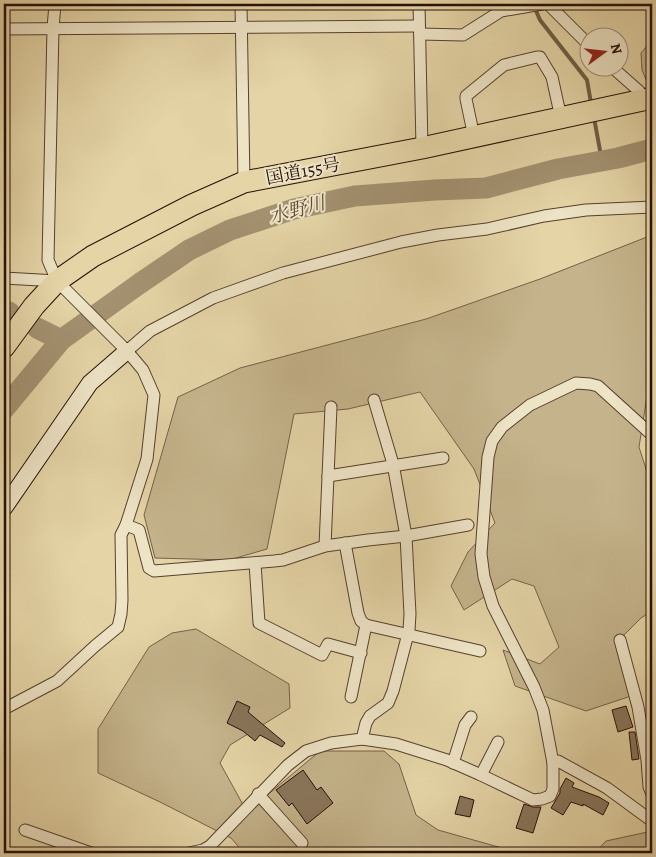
<svg xmlns="http://www.w3.org/2000/svg" width="656" height="857" font-family="Alegreya,'Noto Serif JP',serif">
  <style>
    .green { fill: #c4b38b; stroke: #756149 }
    .lines { fill: none; stroke-linecap: round; stroke-linejoin: round }
    .stream { stroke: #715d46; stroke-width: 4 }
    .river { stroke: #a39170; stroke-width: 21 }
    .building { fill: #89755a; stroke: #260f07 }
    .street-casing { stroke: #56402f; stroke-width: 13 }
    .secondary-casing { stroke: #260f07; stroke-width: 18 }
    .highway-casing { stroke: #260f07; stroke-width: 23 }
    .street { stroke: #ede3c5; stroke-width: 11 }
    .secondary { stroke: #ede3c5; stroke-width: 16 }
    .highway { stroke: #e4d4a6; stroke-width: 21 }
    .labels { text-anchor: middle; dominant-baseline: central; stroke-width: 4; stroke-linejoin: round; paint-order: stroke }
    .street-label { font-size: 18px; fill: #260f07; stroke: #ede3c5 }
    .water-label { font-size: 19px; font-style: italic; fill: #5e4a36; stroke: #ede3c5 }
  </style>
  <rect width="100%" height="100%" fill="#e4d4a6"/>
  <filter id="stains"><feTurbulence type="fractalNoise" baseFrequency=".004" numOctaves="4"/><feColorMatrix values="0 0 0 0 .2 0 0 0 0 .09 0 0 0 0 .02 0 0 0 .5 -.17"/></filter>
  <radialGradient id="worn" r=".72"><stop offset=".6" stop-color="#630" stop-opacity="0"/><stop offset="1" stop-color="#630" stop-opacity=".3"/></radialGradient>
  <g class="green">
    <polygon points="652,40 652,94 642,70 641,53"/>
    <polygon points="652,235 652,390 648,390 639,447 652,488 652,611 641,618 621,638 640,693 586,711 515,686 503,650 540,664 559,647 534,586 512,579 464,610 451,586 468,552 495,523 474,469 420,392 348,409 294,414 267,549 229,560 155,558 144,515 178,397 240,368 426,319 540,279"/>
    <polygon points="196,629 289,684 290,708 230,745 220,763 247,812 320,751 384,751 399,764 416,815 438,830 502,848 505,853 244,853 231,838 160,802 98,773 98,729 149,647 172,633"/>
    <polygon points="652,831 652,853 595,853 606,841"/>
  </g>
  <g class="lines">
    <g class="stream">
      <polyline points="534,6 540,20 587,80 591,103"/>
      <polyline points="594,118 602,161"/>
    </g>
    <g class="river">
      <polyline points="4,314 9,312"/>
      <polyline points="37,328 61,340"/>
      <polyline points="4,409 61,340 139,284 189,250 230,230 294,209 355,196 435,190 486,188 558,169 618,158 652,149"/>
    </g>
  </g>
  <g class="building">
    <polygon points="237,701 250,707 248,712 285,743 282,747 260,735 255,741 243,731 227,723"/>
    <polygon points="626,706 633,727 618,732 612,710"/>
    <polygon points="629,732 635,732 639,759 632,760"/>
    <polygon points="303,770 317,790 321,787 333,803 307,824 292,803 289,806 276,790"/>
    <polygon points="566,778 574,783 572,787 599,797 609,803 603,815 583,804 583,806 571,802 563,815 551,808 560,793 560,789"/>
    <polygon points="460,796 474,800 470,817 455,814"/>
    <polygon points="524,804 533,807 541,807 533,833 516,828"/>
  </g>
  <g class="lines">
    <g class="street-casing">
      <g id="street">
        <polyline points="241,4 244,182"/>
        <polyline points="419,4 422,148"/>
        <polyline points="548,4 588,44"/>
        <polyline points="4,29 419,26"/>
        <polyline points="420,34 463,35 501,11 542,4"/>
        <polyline points="613,68 639,91 642,101"/>
        <polyline points="474,137 466,99 466,96 504,65 537,57 540,57 552,77 561,118"/>
        <polyline points="4,278 57,281"/>
        <polyline points="127,351 150,331 213,298 283,273 401,242 438,235 487,229 544,216 586,210 652,207"/>
        <polyline points="328,476 443,458"/>
        <polyline points="126,525 139,530 149,568 154,571 274,561 283,560 325,546 368,540 406,536 468,525"/>
        <polyline points="345,543 358,613 361,621 366,625 480,651"/>
        <polyline points="325,546 331,407"/>
        <polyline points="255,563 259,623 322,655 328,644 361,653"/>
        <polyline points="620,640 638,707 647,760 649,787 652,794"/>
        <polyline points="351,697 366,625"/>
        <polyline points="4,709 57,681 95,646 118,627 121,614 122,600 121,535 126,525 147,459 154,395 143,370 127,351 57,281 48,260 53,28 55,4"/>
        <polyline points="362,739 366,723 370,716 388,703 393,691 409,630 410,614 406,536 393,464 374,400"/>
        <polyline points="453,763 465,725 471,717"/>
        <polyline points="553,763 558,761 607,788 652,821"/>
        <polyline points="481,775 498,742"/>
        <polyline points="258,794 302,843"/>
        <polyline points="25,830 91,853"/>
        <polyline points="189,853 203,850 210,846 288,765 306,751 331,743 362,739 396,744 447,760 481,775 533,800 542,799 550,796 553,789 553,763 543,710 534,687 493,606 484,577 481,554 488,457 492,441 502,427 530,405 576,383 590,384 598,386 652,435"/>
      </g>
    </g>
    <g class="secondary-casing">
      <polyline id="secondary" points="4,508 90,383 127,351"/>
    </g>
    <g class="highway-casing">
      <polyline id="highway" points="4,347 34,306 57,281 93,256 192,205 244,182 422,148 652,98"/>
    </g>
    <use href="#street" class="street"/>
    <use href="#secondary" class="secondary"/>
    <use href="#highway" class="highway"/>
  </g>
  <g class="labels">
    <g class="street-label">
      <text transform="translate(303 171) rotate(-11)">国道155号</text>
    </g>
    <g class="water-label">
      <text transform="translate(297 210) rotate(-15)">水野川</text>
    </g>
  </g>
  <rect width="656" height="857" fill="none" stroke="#e4d4a6" stroke-width="20"/>
  <rect x="5" y="5" width="646" height="847" fill="none" stroke="#260f07" stroke-width="2.5"/>
  <rect x="10" y="10" width="636" height="837" fill="none" stroke="#260f07"/>
  <g transform="translate(604 52) rotate(75)"><circle r="24" fill="#ede3c5" stroke="#9d8e79"/>
  <path d="M0-4L9 19L0 12L-9 19Z" fill="#8f2418"/>
  <text y="-8" font-size="14" font-weight="bold" text-anchor="middle" fill="#260f07">N</text>
  </g>
  <rect width="100%" height="100%" filter="url(#stains)"/>
  <rect width="100%" height="100%" fill="url(#worn)"/>
</svg>
